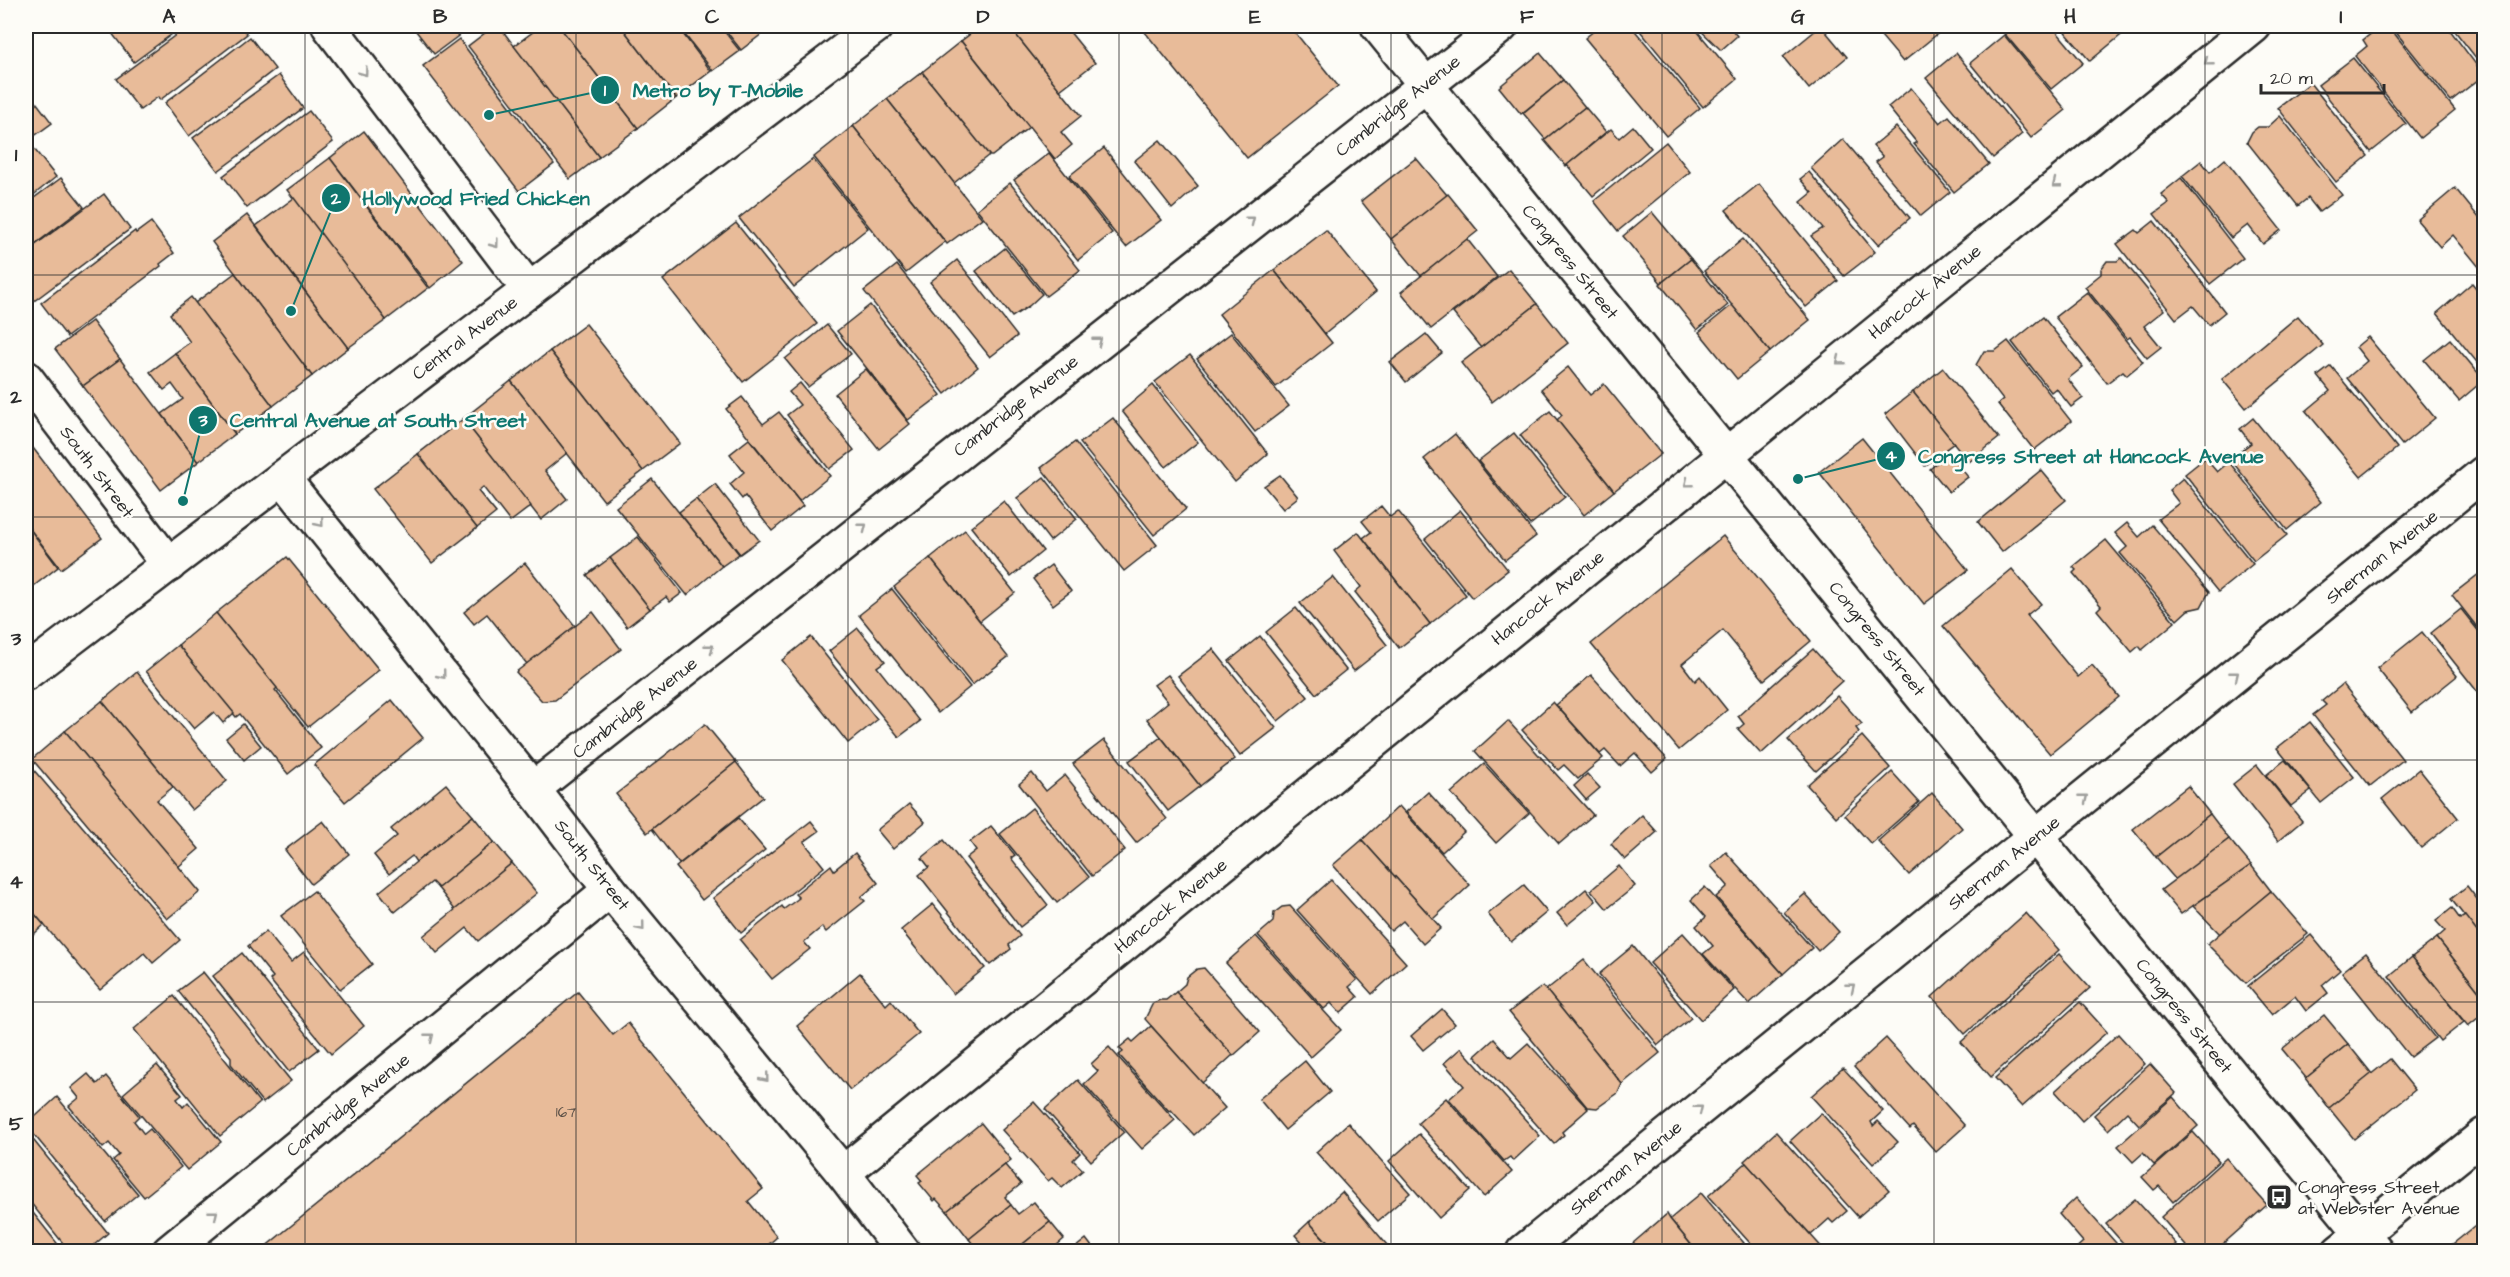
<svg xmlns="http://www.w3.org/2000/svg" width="2510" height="1277" font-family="'Architects Daughter',sans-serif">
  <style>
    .building { fill: #e8bb99; stroke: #2b2b2b; stroke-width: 1.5 }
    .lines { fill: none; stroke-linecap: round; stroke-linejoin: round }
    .minor-casing { stroke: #2b2b2b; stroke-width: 38 }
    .major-casing { stroke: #2b2b2b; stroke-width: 38 }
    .minor { stroke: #fdfcf7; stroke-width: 33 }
    .major { stroke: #fdfcf7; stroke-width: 33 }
    .oneway { stroke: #9e9e9b }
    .grid { fill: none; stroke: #2b2b2b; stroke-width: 1.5; stroke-opacity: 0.55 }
    .labels { text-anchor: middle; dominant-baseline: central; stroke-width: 5; stroke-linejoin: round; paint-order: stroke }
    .number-label { font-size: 15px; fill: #5a4f46 }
    .street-label { font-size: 18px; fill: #2b2b2b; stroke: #fdfcf7 }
    .poi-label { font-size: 18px; fill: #2b2b2b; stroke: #fdfcf7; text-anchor: start }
    .leader { fill: none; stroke: #0f766e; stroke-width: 2 }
    .callout-dot { fill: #0f766e; stroke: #fdfcf7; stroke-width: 2 }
    .mark-label { font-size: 18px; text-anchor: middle; font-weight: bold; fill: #fff }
    .callout-label { font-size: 20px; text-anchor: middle; font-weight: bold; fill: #0f766e; stroke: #fdfcf7; stroke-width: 5; stroke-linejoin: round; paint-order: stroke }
    .neatline { fill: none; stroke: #2b2b2b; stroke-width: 2 }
    .grid-label { font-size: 20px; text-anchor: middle; font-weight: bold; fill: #2b2b2b }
  </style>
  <rect width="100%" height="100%" fill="#fdfcf7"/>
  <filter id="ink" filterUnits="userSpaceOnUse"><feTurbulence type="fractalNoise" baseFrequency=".0167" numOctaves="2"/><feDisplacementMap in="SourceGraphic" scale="12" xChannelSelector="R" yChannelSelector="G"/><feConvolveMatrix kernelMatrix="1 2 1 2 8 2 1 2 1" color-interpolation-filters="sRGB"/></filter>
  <g filter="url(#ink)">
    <g class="building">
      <polygon points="111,26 183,26 134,62 108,28"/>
      <polygon points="188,26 241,26 247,34 160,100 158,97 140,110 116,79"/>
      <polygon points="412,26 467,26 469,28 434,54"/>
      <polygon points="494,26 499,26 599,157 570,179 468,46"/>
      <polygon points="541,26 559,26 638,128 599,157 514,46"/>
      <polygon points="559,26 621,26 676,98 638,128"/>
      <polygon points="621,26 677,26 711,71 676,98"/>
      <polygon points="678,26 720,26 740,51 713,71"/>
      <polygon points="722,26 764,26 767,30 741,50"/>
      <polygon points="981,26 1009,26 1081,116 1061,132 1072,145 1055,159 961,41"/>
      <polygon points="1009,26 1065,26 1095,63 1060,90"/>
      <polygon points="1140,26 1290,26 1338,86 1247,158"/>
      <polygon points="1600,26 1631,26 1700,108 1666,136 1585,38"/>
      <polygon points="1636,26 1693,26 1737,79 1703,107"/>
      <polygon points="1696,26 1729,26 1737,36 1721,50"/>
      <polygon points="1821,26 1847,57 1809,89 1783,57"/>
      <polygon points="1882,26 1936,26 1941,31 1903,62 1876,30"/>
      <polygon points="1998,26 2052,26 2083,63 2051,89"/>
      <polygon points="2060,26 2132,26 2090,61"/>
      <polygon points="2381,26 2385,26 2388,30 2390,28 2455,110 2420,138 2355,56 2367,46 2363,40"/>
      <polygon points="2391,26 2447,26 2484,75 2451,101"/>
      <polygon points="2451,26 2484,26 2484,68"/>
      <polygon points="2004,35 2066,110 2031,138 1970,63"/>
      <polygon points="250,37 275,69 189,136 165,103"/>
      <polygon points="459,39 554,164 519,191 423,66"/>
      <polygon points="961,41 1029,127 992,156 989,156 922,72"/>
      <polygon points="1540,53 1563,80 1521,114 1499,87"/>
      <polygon points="1956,53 2022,134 1993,158 1926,78"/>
      <polygon points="2353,58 2406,124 2371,152 2318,85"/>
      <polygon points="922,72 989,155 954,183 887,99"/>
      <polygon points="279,75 303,108 218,171 193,138"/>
      <polygon points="1563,80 1585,107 1545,139 1523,113"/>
      <polygon points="2310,83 2368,156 2336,182 2278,108"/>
      <polygon points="1911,88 1940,123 1949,116 1989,164 1954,192 1914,144 1917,143 1888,107"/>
      <polygon points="27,90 52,123 26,142 26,91"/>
      <polygon points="887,99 982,218 947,244 853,126"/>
      <polygon points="1585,107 1606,132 1566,166 1544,140"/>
      <polygon points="309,111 333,142 247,208 223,176"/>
      <polygon points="2280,116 2342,195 2319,212 2308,198 2298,206 2247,142 2252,132 2258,127 2268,127"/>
      <polygon points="853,126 945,242 906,273 814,157"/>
      <polygon points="1633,126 1651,148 1593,196 1567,165 1611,129 1619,138"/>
      <polygon points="1896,127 1950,192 1921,216 1876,162 1883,157 1873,146"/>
      <polygon points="364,131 463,261 430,288 330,158"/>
      <polygon points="1843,139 1910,218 1878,245 1811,168"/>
      <polygon points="1160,140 1198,186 1172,209 1134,161"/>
      <polygon points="1666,142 1690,172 1618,231 1594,201"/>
      <polygon points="31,145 56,177 26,201 26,149"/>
      <polygon points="1104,148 1161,220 1126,247 1069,176"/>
      <polygon points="1049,153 1112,233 1078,260 1014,180"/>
      <polygon points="330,158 428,288 386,320 287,190"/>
      <polygon points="1416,158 1447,195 1391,239 1361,201"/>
      <polygon points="813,159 868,228 794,287 739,218"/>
      <polygon points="2225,159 2281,230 2263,244 2248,225 2231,238 2182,176 2201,161 2210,172"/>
      <polygon points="1809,172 1875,252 1844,276 1811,236 1823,228 1801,202 1812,193 1800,179"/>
      <polygon points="61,178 84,207 26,251 26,204"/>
      <polygon points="2181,178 2243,258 2210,284 2154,214 2169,203 2161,194"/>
      <polygon points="1010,183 1080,270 1046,296 977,209"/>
      <polygon points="1759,184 1838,281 1806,307 1726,210"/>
      <polygon points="2455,188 2484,224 2484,273 2453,235 2440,247 2417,220"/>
      <polygon points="104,194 130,229 30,304 26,299 26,252"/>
      <polygon points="1448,194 1478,231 1421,276 1391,239"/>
      <polygon points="294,198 386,320 348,348 256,226"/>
      <polygon points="1652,212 1691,259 1661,283 1623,236"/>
      <polygon points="247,215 348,348 312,376 212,242"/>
      <polygon points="2154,221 2225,312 2209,325 2193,306 2176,319 2117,244 2136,230 2139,233"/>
      <polygon points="151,222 174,253 160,264 161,266 67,337 41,303 135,231 136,233"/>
      <polygon points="736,223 817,324 743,382 663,280"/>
      <polygon points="1326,230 1376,292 1325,334 1274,270"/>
      <polygon points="1467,239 1497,277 1431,329 1401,292"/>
      <polygon points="1743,239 1810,320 1770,352 1704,271"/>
      <polygon points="1005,248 1042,294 1029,306 1012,317 976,271"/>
      <polygon points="2121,258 2164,310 2144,326 2161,347 2147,358 2130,337 2127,339 2085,287 2101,274 2101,269 2107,261 2117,261"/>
      <polygon points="1691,259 1728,305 1697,330 1660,284"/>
      <polygon points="957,260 1017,336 990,357 930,282"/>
      <polygon points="897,265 978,367 945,394 864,291"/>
      <polygon points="1509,269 1537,304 1481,348 1453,313"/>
      <polygon points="1274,270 1332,343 1276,387 1219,314"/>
      <polygon points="235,273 312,376 273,406 195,303"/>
      <polygon points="2472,283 2484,298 2484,371 2437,313"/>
      <polygon points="2087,292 2143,362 2127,375 2123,371 2107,383 2055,317"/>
      <polygon points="191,297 273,406 235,434 175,353 190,342 170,314"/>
      <polygon points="1537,304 1568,343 1492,402 1461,363"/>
      <polygon points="870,305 941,395 908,420 837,331"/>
      <polygon points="1732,305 1770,352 1737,379 1699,332"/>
      <polygon points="2298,316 2323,345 2246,408 2222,379"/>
      <polygon points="2043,317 2083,367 2068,379 2083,398 2071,407 2056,388 2051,392 2012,342"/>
      <polygon points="92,321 120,359 83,386 55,349"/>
      <polygon points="586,324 680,443 643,471 550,351"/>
      <polygon points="827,325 851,354 808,387 785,359"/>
      <polygon points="1231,333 1289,406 1255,432 1197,359"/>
      <polygon points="1426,334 1442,353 1406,382 1390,362"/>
      <polygon points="2368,337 2435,418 2402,445 2347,378 2367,361 2356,347"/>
      <polygon points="2450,339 2484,380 2459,401 2424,360"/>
      <polygon points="2008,341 2071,421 2034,450 1998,404 2003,400 1976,365 1984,351 1995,351"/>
      <polygon points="550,351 643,471 604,501 511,381"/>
      <polygon points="175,353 235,434 198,462 162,414 183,399 172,384 164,390 150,372"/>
      <polygon points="1190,355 1268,454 1235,482 1155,382"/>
      <polygon points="120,359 198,462 161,490 83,386"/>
      <polygon points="2331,366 2397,448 2361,477 2306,411 2330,391 2318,376"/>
      <polygon points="1568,367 1590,395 1604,384 1661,454 1614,491 1557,420 1562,415 1541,389"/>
      <polygon points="1943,368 1999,438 1969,462 1913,392"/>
      <polygon points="866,369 910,424 879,449 835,394"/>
      <polygon points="511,381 567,453 545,471 567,499 541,520 463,419"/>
      <polygon points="800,383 854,450 829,469 787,415 800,405 789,392"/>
      <polygon points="1153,385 1198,442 1166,467 1122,411"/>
      <polygon points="1913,392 1954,443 1946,449 1968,477 1949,492 1930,469 1939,461 1936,457 1925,466 1885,414"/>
      <polygon points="742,397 763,424 779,412 830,476 799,501 726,409"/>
      <polygon points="1550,411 1614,491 1584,515 1520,435"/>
      <polygon points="1113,418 1186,509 1154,535 1080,443"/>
      <polygon points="2253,418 2321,502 2287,530 2230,459 2251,443 2240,429"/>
      <polygon points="463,419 531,506 510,522 483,487 478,491 496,513 477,528 418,454"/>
      <polygon points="1514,433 1565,497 1530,525 1478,461"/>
      <polygon points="1455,434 1536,536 1505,560 1424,459"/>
      <polygon points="1862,438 1968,570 1924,604 1819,472"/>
      <polygon points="749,439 803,506 772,531 745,496 742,499 730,484 744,472 730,454"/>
      <polygon points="1075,442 1157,545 1124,571 1041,468"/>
      <polygon points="33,448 102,538 61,569 26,524 26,453"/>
      <polygon points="418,454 477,528 432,563 373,489"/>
      <polygon points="2205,458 2217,472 2229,462 2287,535 2254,561 2185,474"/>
      <polygon points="2041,470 2066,500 2002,552 1978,522"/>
      <polygon points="1280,475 1298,497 1283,509 1264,486"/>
      <polygon points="1044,477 1077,519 1050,541 1017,498"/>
      <polygon points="2183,478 2253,564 2218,592 2158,519 2179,503 2169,490"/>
      <polygon points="652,479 722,566 687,595 616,507"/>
      <polygon points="715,484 759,540 740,554 696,499"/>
      <polygon points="696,499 739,554 722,566 679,512"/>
      <polygon points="1004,501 1043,551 1011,577 971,527"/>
      <polygon points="1381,506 1390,517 1398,511 1466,595 1430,624 1363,538 1371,532 1362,521"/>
      <polygon points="1460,510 1508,570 1472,598 1425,539"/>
      <polygon points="2127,523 2139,537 2152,525 2209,592 2201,607 2188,610 2177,620 2120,553 2127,547 2115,533"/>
      <polygon points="26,524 58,567 26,592"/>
      <polygon points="965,530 1015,593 980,621 930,558"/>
      <polygon points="1358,532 1430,624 1399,648 1355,592 1361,587 1334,551"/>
      <polygon points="1723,536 1811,641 1764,680 1723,630 1682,664 1695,681 1700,676 1727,710 1679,750 1591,644"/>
      <polygon points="638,537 682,593 670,602 666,597 650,609 610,558"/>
      <polygon points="2106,540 2175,622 2142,650 2139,646 2132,652 2097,610 2101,606 2073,573 2076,570 2073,567"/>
      <polygon points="287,557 379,670 308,727 216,613"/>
      <polygon points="610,558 650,609 627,627 587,575"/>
      <polygon points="930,558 1008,657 972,685 894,587"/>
      <polygon points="525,563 575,626 527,664 487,614 474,624 464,612"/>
      <polygon points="1051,565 1071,591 1053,605 1033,579"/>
      <polygon points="2012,569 2041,604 2027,615 2078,677 2092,665 2119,697 2050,754 1943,626"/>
      <polygon points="2484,570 2484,636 2452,595"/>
      <polygon points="1333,577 1387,645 1354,671 1300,603"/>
      <polygon points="892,589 970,687 938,713 859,615"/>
      <polygon points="1296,608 1346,670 1316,694 1266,632"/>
      <polygon points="2461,609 2484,638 2484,700 2431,633"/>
      <polygon points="593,612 621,649 555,700 542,701 516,672"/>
      <polygon points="216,613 277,688 275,690 321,748 288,774 240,714 236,717 178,645"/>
      <polygon points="858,628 885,661 877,667 920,721 899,737 829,651"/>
      <polygon points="2422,632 2457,676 2412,712 2377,668"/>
      <polygon points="1260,636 1308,697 1278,721 1229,661"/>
      <polygon points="811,637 877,720 848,743 782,660"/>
      <polygon points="178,645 234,713 223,723 214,712 194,729 146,671"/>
      <polygon points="1213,649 1276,728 1240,756 1178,676"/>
      <polygon points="1813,649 1842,681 1761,754 1738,729 1744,724 1738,716"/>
      <polygon points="137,672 227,781 192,810 102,701"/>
      <polygon points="1168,675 1235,759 1200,786 1147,719 1168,702 1154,685"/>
      <polygon points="1591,675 1667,759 1652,772 1635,753 1620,766 1605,750 1600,754 1556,705"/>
      <polygon points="2343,684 2403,760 2370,786 2313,715 2326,705 2322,701"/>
      <polygon points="1837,696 1862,724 1856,728 1859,732 1816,771 1788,740"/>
      <polygon points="392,700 423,738 345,802 314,765"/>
      <polygon points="102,701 173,787 157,800 199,849 178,867 65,731"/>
      <polygon points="1553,702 1603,758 1578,779 1564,765 1558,770 1522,730"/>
      <polygon points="1508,721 1593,815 1559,844 1475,751"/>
      <polygon points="2310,722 2354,777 2321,803 2277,748"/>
      <polygon points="243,724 261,746 244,760 226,738"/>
      <polygon points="705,724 736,762 647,833 616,794"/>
      <polygon points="65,731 200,892 167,919 32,759"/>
      <polygon points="1862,736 1890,768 1836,817 1807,785"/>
      <polygon points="1161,737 1200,786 1168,811 1129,761"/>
      <polygon points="1104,740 1167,819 1136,843 1073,764"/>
      <polygon points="2285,760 2311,791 2291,806 2266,775"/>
      <polygon points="26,761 180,940 153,963 144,953 100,990 26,904"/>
      <polygon points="736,762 763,797 679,864 652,829"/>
      <polygon points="1484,764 1529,813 1496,843 1451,793"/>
      <polygon points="2257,765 2302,821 2278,841 2233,784"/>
      <polygon points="2419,769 2458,818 2421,848 2382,799"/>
      <polygon points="1892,772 1919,802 1871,844 1845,815"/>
      <polygon points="1032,773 1046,791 1065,775 1125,850 1092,876 1019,784"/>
      <polygon points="1587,774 1600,788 1586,800 1574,786"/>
      <polygon points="446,784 473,816 416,862 412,856 389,874 374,855 397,836 391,829"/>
      <polygon points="2188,786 2210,814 2156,857 2133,829"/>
      <polygon points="1428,792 1464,832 1442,852 1406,812"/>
      <polygon points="1932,793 1962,828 1909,875 1878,841"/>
      <polygon points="909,804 925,822 893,849 877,830"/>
      <polygon points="1399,806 1470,885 1433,919 1362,840"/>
      <polygon points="1032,808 1089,877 1057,903 1000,834"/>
      <polygon points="2210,814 2229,839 2176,880 2156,857"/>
      <polygon points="1642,815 1657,832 1625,860 1611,844"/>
      <polygon points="473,816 494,842 438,888 432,882 395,912 379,892"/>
      <polygon points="738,818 765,850 702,900 676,867"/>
      <polygon points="323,821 349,854 311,884 285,850"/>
      <polygon points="811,821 819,831 804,842 824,867 741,933 713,898"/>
      <polygon points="991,826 1015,855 1011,858 1048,905 1020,927 966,858 976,850 970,842"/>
      <polygon points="2229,839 2251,865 2181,914 2161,890"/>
      <polygon points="944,840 1020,936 1009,945 1011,949 990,965 919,875 929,867 922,858"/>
      <polygon points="1362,840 1441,928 1423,944 1403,921 1391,931 1333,865"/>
      <polygon points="494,842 512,863 455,910 438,888"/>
      <polygon points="1726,852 1812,948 1783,974 1716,897 1728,886 1711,866"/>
      <polygon points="855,853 878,883 861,897 865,901 826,932 822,927 804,942 810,949 772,979 740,940 782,906 784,909 799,898 795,894 831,865 834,870"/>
      <polygon points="512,863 537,893 478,941 467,928 437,953 423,936"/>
      <polygon points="2251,865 2271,891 2220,934 2193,906"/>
      <polygon points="1619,866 1635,886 1607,909 1591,890"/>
      <polygon points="1331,880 1406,963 1372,994 1297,910"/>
      <polygon points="1524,885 1547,912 1511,942 1488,914"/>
      <polygon points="2467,886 2480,903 2484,900 2484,941 2451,899"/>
      <polygon points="1705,887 1783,974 1749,1004 1703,954 1713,946 1696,926 1706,917 1691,900"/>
      <polygon points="1586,889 1596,901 1567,925 1557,913"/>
      <polygon points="314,891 372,964 340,989 281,916"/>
      <polygon points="2271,891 2308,934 2246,983 2207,944"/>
      <polygon points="1805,894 1839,932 1818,951 1784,912"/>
      <polygon points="26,904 44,925 26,941"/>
      <polygon points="933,904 985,968 953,994 901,930"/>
      <polygon points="1290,906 1357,980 1349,987 1358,997 1340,1013 1331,1003 1324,1009 1258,935 1273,922 1274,913 1282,907"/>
      <polygon points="2452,908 2460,919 2465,916 2484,941 2484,998 2437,938 2445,931 2436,921"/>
      <polygon points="2026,913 2059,950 1965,1034 1932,997"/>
      <polygon points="266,931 291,962 304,952 364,1026 331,1054 270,980 273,977 248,946"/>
      <polygon points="1683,933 1734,990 1701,1020 1650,963"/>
      <polygon points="2311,935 2340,970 2322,985 2328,993 2306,1011 2295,996 2272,1015 2248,986"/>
      <polygon points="1256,936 1341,1030 1311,1057 1226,963"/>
      <polygon points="2437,938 2484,998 2484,1016 2483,1014 2468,1026 2412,957"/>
      <polygon points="1633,946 1691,1018 1658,1045 1599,974"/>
      <polygon points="242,953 319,1049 289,1072 213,976"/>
      <polygon points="2366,953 2435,1038 2410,1057 2342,972"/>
      <polygon points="2059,954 2090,988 1991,1077 1961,1042"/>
      <polygon points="2412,957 2464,1022 2440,1041 2389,976"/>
      <polygon points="1584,960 1660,1053 1622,1084 1546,990"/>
      <polygon points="1204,968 1260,1032 1233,1056 1176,992 1185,984 1187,977 1197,969"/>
      <polygon points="203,972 291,1081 263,1103 231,1064 231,1057 178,991"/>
      <polygon points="860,973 886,1005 891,1000 919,1034 850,1090 797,1026"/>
      <polygon points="1543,986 1622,1084 1618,1093 1597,1108 1587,1107 1509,1012"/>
      <polygon points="578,992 613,1035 628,1023 763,1189 748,1201 777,1237 760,1252 259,1252"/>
      <polygon points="1176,992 1233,1055 1202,1083 1145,1019 1153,1003 1160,1000 1166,1000"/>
      <polygon points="174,996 260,1103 220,1136 134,1029"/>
      <polygon points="2080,1002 2107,1032 2022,1107 1995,1078"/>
      <polygon points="1442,1009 1455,1024 1423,1050 1411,1036"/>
      <polygon points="2324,1015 2348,1044 2306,1078 2282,1049"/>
      <polygon points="1151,1026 1225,1108 1194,1135 1171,1110 1169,1111 1119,1055 1123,1052 1119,1048 1130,1039 1133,1042"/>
      <polygon points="2118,1034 2145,1064 2082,1121 2055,1091"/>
      <polygon points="1886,1038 1965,1126 1936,1152 1913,1126 1910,1129 1854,1067"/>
      <polygon points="1494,1039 1511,1058 1528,1043 1588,1109 1562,1132 1564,1135 1554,1144 1475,1056"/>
      <polygon points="2348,1044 2372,1074 2329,1108 2306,1078"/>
      <polygon points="1109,1047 1175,1120 1142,1149 1084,1084 1098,1071 1091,1064"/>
      <polygon points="1461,1048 1540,1136 1513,1161 1510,1157 1504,1161 1449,1099 1464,1086 1444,1063"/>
      <polygon points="2390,1059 2415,1090 2354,1139 2329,1108"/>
      <polygon points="1305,1061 1330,1092 1285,1130 1259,1099"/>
      <polygon points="2150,1064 2176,1093 2139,1125 2127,1112 2108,1130 2094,1115"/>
      <polygon points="157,1065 182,1095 177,1099 183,1107 188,1102 221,1142 187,1170 123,1094"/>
      <polygon points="1843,1068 1883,1111 1871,1122 1873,1126 1878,1121 1898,1142 1873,1164 1811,1096"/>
      <polygon points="88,1074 97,1084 106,1076 139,1116 134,1121 144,1134 150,1129 181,1167 144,1197 113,1160 119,1155 109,1143 103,1148 69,1106 79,1098 71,1088"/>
      <polygon points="1078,1080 1124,1132 1091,1161 1045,1109"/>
      <polygon points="57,1097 138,1194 105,1221 26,1125"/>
      <polygon points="2173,1097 2198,1126 2154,1165 2143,1153 2133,1162 2118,1146"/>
      <polygon points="1446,1098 1512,1172 1484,1197 1418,1123"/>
      <polygon points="1034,1102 1080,1153 1073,1160 1083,1170 1062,1188 1052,1178 1048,1181 1002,1130"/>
      <polygon points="1821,1113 1889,1190 1858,1217 1790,1141"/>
      <polygon points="981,1123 1011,1160 947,1211 936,1199 934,1201 919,1183 922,1181 917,1175"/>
      <polygon points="1348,1123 1410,1193 1378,1221 1316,1152"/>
      <polygon points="26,1131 108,1233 86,1252 70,1252 26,1197"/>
      <polygon points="1776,1132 1847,1211 1833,1223 1829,1219 1811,1235 1744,1161"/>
      <polygon points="2193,1132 2219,1161 2173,1202 2159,1186 2154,1190 2142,1177"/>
      <polygon points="1419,1134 1470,1190 1439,1218 1389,1161"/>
      <polygon points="2226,1158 2267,1205 2214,1252 2191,1252 2161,1217"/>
      <polygon points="1746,1163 1826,1252 1758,1252 1708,1196"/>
      <polygon points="1005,1165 1021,1184 1005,1197 1011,1205 969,1239 947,1211"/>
      <polygon points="1342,1192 1393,1252 1337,1252 1309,1222"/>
      <polygon points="1701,1193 1744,1243 1734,1252 1697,1252 1670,1219"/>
      <polygon points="2076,1198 2124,1252 2072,1252 2083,1242 2059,1214"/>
      <polygon points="2135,1199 2176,1244 2169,1252 2131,1252 2106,1224"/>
      <polygon points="1034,1202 1050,1222 1013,1252 979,1252 969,1239 1011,1205 1018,1214"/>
      <polygon points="26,1204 64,1252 26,1252"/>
      <polygon points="1667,1214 1670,1219 1697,1252 1640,1252 1633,1243"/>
      <polygon points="2484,1219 2484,1252 2444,1251"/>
      <polygon points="1050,1222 1064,1239 1049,1252 1013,1252"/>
      <polygon points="1309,1222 1336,1252 1310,1252 1295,1235"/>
      <polygon points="1086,1239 1096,1252 1070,1252"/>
    </g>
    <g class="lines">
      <g class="minor-casing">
        <g id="minor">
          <polyline points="329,26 529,290"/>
          <polyline points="1378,26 2036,837 2377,1252"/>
          <polyline points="26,378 169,565"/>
          <polyline points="283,478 533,789 610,890 843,1173 903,1252"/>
          <polyline points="533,789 1501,26"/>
          <polyline points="843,1173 2254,26"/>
          <polyline points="169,1252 610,890"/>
          <polyline points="1523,1252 2484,473"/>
          <polyline points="2339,1252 2484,1135"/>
        </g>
      </g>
      <g class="major-casing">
        <polyline id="major" points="26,673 876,26"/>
      </g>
      <use href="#minor" class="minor"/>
      <use href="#major" class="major"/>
    </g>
    <defs><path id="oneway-chevron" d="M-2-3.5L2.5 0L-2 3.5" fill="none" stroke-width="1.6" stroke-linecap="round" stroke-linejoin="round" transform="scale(1.5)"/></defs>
    <g class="oneway">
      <use href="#oneway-chevron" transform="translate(2208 62) rotate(141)"/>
      <use href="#oneway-chevron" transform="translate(364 72) rotate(53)"/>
      <use href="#oneway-chevron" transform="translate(2056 184) rotate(141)"/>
      <use href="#oneway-chevron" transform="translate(1251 220) rotate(-38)"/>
      <use href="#oneway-chevron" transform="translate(495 244) rotate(53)"/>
      <use href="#oneway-chevron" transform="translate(1098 341) rotate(-38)"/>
      <use href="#oneway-chevron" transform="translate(1840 361) rotate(141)"/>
      <use href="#oneway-chevron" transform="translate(1688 483) rotate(141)"/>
      <use href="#oneway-chevron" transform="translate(320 523) rotate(51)"/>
      <use href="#oneway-chevron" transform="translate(863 527) rotate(-38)"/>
      <use href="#oneway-chevron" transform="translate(710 648) rotate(-38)"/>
      <use href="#oneway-chevron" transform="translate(442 675) rotate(51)"/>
      <use href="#oneway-chevron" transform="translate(2235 675) rotate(-39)"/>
      <use href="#oneway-chevron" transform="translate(2084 798) rotate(-39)"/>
      <use href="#oneway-chevron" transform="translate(641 927) rotate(51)"/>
      <use href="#oneway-chevron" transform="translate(1851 987) rotate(-39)"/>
      <use href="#oneway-chevron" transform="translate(430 1037) rotate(-39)"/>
      <use href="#oneway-chevron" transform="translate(765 1078) rotate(51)"/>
      <use href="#oneway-chevron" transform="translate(1699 1109) rotate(-39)"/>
      <use href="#oneway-chevron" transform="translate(214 1214) rotate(-39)"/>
    </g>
  </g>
  <path class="grid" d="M305 26V1252M576 26V1252M848 26V1252M1119 26V1252M1391 26V1252M1662 26V1252M1934 26V1252M2205 26V1252M26 275H2484M26 517H2484M26 760H2484M26 1002H2484"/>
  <defs>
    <g id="bus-square" transform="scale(1.35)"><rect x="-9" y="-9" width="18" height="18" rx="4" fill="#2b2b2b" stroke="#fdfcf7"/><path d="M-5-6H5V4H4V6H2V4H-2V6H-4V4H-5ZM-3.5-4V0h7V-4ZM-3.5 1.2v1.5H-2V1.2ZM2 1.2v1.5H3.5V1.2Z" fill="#fff"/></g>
  </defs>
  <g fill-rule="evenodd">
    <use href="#bus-square" x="2279" y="1197"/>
  </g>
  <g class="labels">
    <g class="number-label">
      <text x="566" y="1112">167</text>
    </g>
    <g class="street-label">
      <text transform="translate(1398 106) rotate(-38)">Cambridge Avenue</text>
      <text transform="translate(1570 262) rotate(51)">Congress Street</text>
      <text transform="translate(1925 292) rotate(-39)">Hancock Avenue</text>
      <text transform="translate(465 338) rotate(-37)">Central Avenue</text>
      <text transform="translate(1016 406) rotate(-38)">Cambridge Avenue</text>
      <text transform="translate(97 472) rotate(53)">South Street</text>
      <text transform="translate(2382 557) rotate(-39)">Sherman Avenue</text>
      <text transform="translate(1548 598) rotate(-39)">Hancock Avenue</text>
      <text transform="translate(1877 639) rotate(51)">Congress Street</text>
      <text transform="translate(635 708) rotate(-38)">Cambridge Avenue</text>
      <text transform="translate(2004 863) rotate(-39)">Sherman Avenue</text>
      <text transform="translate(592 865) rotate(52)">South Street</text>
      <text transform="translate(1171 906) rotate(-39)">Hancock Avenue</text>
      <text transform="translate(2184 1016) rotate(51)">Congress Street</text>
      <text transform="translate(348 1105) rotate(-39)">Cambridge Avenue</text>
      <text transform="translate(1626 1168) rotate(-39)">Sherman Avenue</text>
    </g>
    <g class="poi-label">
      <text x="2298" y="1187">Congress Street<tspan x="2298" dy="21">at Webster Avenue</tspan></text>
    </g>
  </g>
  <path class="leader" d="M489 115L605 90M291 311L336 198M183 501L203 420M1798 479L1891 456"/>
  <g class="callout-dot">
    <circle cx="489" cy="115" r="6"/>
    <circle cx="291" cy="311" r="6"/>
    <circle cx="183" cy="501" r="6"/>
    <circle cx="1798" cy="479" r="6"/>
    <circle cx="605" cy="90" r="15"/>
    <circle cx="336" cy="198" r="15"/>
    <circle cx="203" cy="420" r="15"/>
    <circle cx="1891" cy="456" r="15"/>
  </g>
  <g class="mark-label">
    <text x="605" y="96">1</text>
    <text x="336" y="204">2</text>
    <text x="203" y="426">3</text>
    <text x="1891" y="462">4</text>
  </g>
  <g class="callout-label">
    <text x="718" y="97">Metro by T-Mobile</text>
    <text x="476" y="205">Hollywood Fried Chicken</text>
    <text x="378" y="427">Central Avenue at South Street</text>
    <text x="2091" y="463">Congress Street at Hancock Avenue</text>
  </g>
  <rect width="2510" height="1277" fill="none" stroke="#fdfcf7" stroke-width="66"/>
  <path d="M2261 84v9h123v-9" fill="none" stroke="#2b2b2b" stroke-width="3"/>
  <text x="2270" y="84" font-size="18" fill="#2b2b2b" stroke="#fdfcf7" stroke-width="4.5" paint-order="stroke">20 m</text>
  <rect x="33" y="33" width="2444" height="1211" class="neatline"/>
  <g class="grid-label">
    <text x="169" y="23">A</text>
    <text x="440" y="23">B</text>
    <text x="712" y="23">C</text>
    <text x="983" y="23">D</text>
    <text x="1255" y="23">E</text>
    <text x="1527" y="23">F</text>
    <text x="1798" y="23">G</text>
    <text x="2070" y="23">H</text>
    <text x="2341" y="23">I</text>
    <text x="16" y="161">1</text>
    <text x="16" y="403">2</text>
    <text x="16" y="645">3</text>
    <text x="16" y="888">4</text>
    <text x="16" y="1130">5</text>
  </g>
</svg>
